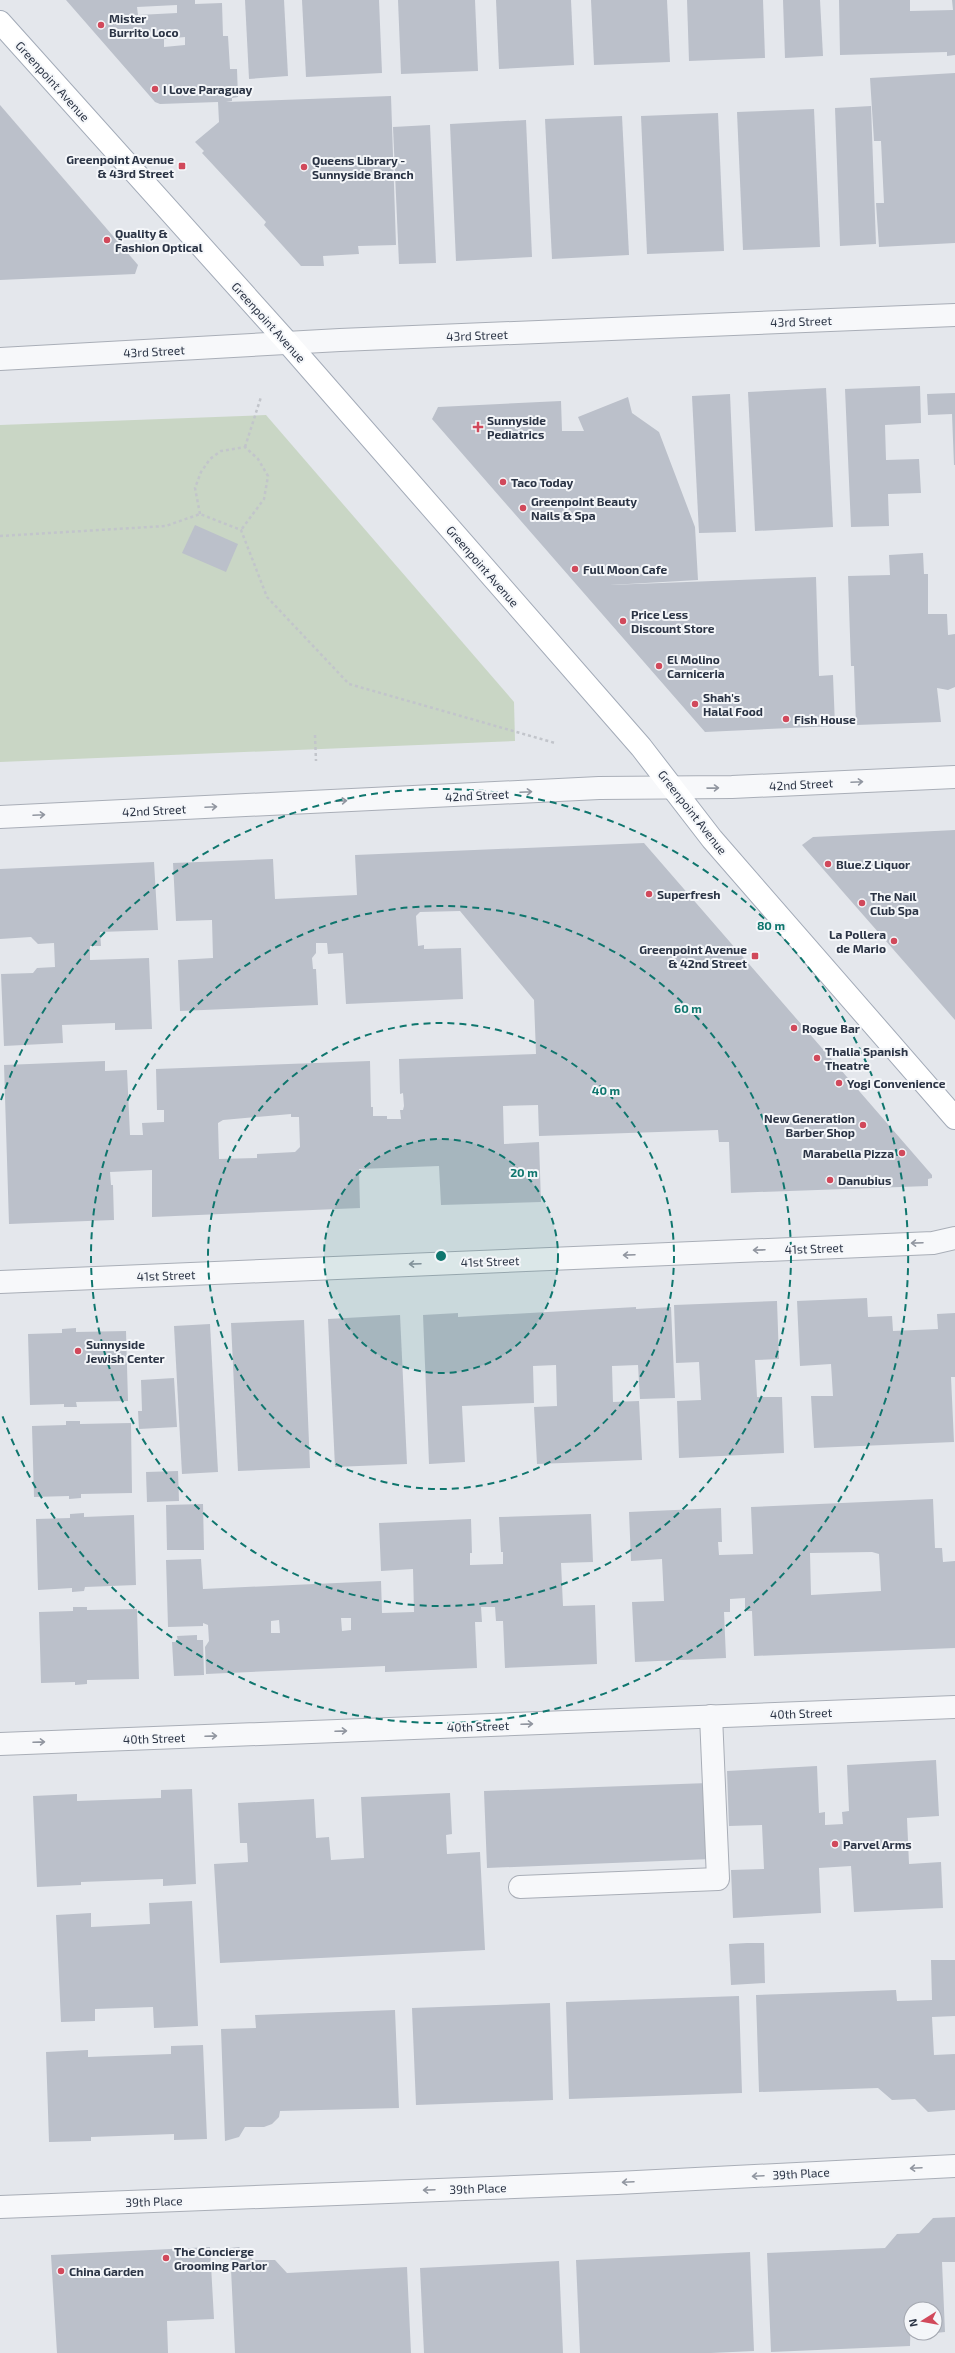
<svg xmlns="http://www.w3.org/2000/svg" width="955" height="2353" font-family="'Exo 2',sans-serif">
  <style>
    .green { fill: #c9d6c5 }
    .building { fill: #bbc0ca; fill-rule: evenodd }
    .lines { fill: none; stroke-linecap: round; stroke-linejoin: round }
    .service-casing { stroke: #a9aeb7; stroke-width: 24 }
    .minor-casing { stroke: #a9aeb7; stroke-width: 24 }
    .primary-casing { stroke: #a3abb8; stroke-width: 24 }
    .path { stroke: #c2c5cb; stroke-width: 2.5; stroke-dasharray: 3 3; stroke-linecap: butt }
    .service { stroke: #f7f8fa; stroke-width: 22 }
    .minor { stroke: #f7f8fa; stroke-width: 22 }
    .primary { stroke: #fff; stroke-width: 22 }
    .oneway { stroke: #9196a0 }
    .ring { fill: none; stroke: #0f766e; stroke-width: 2; stroke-dasharray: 7 5 }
    .poi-dot { fill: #d1495b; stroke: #f4f6f9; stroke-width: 1.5 }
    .labels { text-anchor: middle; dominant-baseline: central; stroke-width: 4; stroke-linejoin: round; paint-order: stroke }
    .poi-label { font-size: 12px; font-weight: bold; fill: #2b3445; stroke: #f4f6f9; text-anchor: start }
    .street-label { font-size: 12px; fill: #2b3445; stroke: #f4f6f9 }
    .centre { fill: #0f766e; stroke: #f4f6f9; stroke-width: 2 }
    .ring-label { font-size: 12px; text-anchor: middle; font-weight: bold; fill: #0f766e; stroke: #f4f6f9; stroke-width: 4; stroke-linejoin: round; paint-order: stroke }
  </style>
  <rect width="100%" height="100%" fill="#e4e7ec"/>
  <polygon class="green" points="266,415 514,702 515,741 0,762 0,425"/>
  <g class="building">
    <path d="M66 0H195V4L222 3 223 36H228L230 69H237L238 97 232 98V101L226 102 391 96 396 245 358 246 359 254 323 256 324 266H301L264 225 266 222 202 153 204 151 195 142 219 122 218 102 160 104 155 102ZM177 5V13L138 15 137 7ZM185 37V45L164 47V39Z"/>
    <polygon points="245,0 284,0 288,76 249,79"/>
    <polygon points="302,0 379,0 382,73 306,77"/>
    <polygon points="398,0 475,0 478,71 401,74"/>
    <polygon points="496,0 571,0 574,65 499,69"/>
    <polygon points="591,0 667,0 670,62 594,65"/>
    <polygon points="687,0 763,0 765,58 689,61"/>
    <polygon points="783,0 820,0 823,56 785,58"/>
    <polygon points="839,0 910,0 910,11 953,10 952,0 955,0 955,55 947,56 947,52 840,55"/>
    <polygon points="955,73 955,243 879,247 876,203 884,203 881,141 874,141 870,78"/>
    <polygon points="0,105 138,265 135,274 0,280"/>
    <polygon points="871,106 876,244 840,246 835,108"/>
    <polygon points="814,109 820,247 743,250 737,112"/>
    <polygon points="718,113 724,251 647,254 641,116"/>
    <polygon points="622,116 629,255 552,259 545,119"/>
    <polygon points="526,120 532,257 456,261 450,124"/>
    <polygon points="430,125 436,263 399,264 393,127"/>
    <polygon points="920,386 921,423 885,425 886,460 919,459 921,493 888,494 889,526 851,527 845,389"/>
    <polygon points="826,388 833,527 755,531 748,392"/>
    <polygon points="955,393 955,465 954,465 952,414 928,415 927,394"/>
    <polygon points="730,394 736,532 699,533 692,396"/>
    <polygon points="628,397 632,413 659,432 695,527 698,580 610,585 816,577 819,676 833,675 835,726 705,732 432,419 438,407 561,401 562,431 584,431 578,417"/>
    <polygon points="195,525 238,544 226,572 182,553"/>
    <polygon points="923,553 924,574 928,574 928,614 947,614 948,635 955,634 955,687 948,690 937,688 941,722 856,725 854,666 851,666 848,576 890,575 889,555"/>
    <polygon points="955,830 955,1020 802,845 813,837"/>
    <path d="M644 843 932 1175V1178L928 1179V1186L731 1193 729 1142H719L718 1130 539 1136 538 1105 503 1106 504 1144 539 1142 541 1202 441 1205 439 1166 359 1169 360 1208 152 1217V1170L110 1172 111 1185H113L114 1220 9 1224 4 1065 105 1061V1071L127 1070 130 1135H143L142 1123 164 1122V1110H157L156 1069 370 1061 371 1107H373V1116H387V1119H401L400 1110H403L404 1106 403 1093 400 1094 399 1059 536 1054 534 1000 460 911 420 912 416 916 418 946 424 945V949L461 948 463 999 346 1004 343 953 328 954 327 943H316V953L312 958 313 969H316L318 1005 180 1011 178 960 213 958 212 920 176 921 173 863 273 859 275 899 357 895 355 855ZM291 1114V1117H299L300 1147 295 1152 257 1154V1158L219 1159 218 1123 223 1120Z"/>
    <polygon points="154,862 158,930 100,932 101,946 90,946 90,960 149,958 152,1029 115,1030 115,1023 62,1025 63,1043 4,1046 1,974 33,973 37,968 55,967 54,943 38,944 31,937 0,939 0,869"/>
    <polygon points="867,1298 868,1317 892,1316 893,1331 938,1329 937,1314 955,1313 955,1377 951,1377 954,1442 814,1448 811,1396 833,1396 831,1364 800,1366 797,1301"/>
    <polygon points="777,1301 779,1359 755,1360 757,1397 782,1397 784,1453 679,1458 677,1401 701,1400 699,1362 676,1363 674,1305"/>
    <polygon points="636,1307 636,1309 671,1307 675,1398 640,1399 638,1365 612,1366 613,1402 639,1401 642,1460 537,1464 534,1407 557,1406 556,1365 533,1366 534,1403 462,1406 465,1462 429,1464 423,1315 458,1313 458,1317"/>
    <polygon points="400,1315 407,1464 335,1467 328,1319"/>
    <polygon points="304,1320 310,1468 238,1471 231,1323"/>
    <polygon points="210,1324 218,1472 182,1474 174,1326"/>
    <polygon points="76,1328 76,1332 126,1331 128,1401 76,1402 77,1407 64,1407 64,1404 30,1405 28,1334 62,1333 62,1329"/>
    <polygon points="174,1378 177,1427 139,1429 138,1411 142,1411 141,1380"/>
    <polygon points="66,1421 80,1421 80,1424 131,1423 132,1493 81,1494 81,1498 69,1499 69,1496 34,1497 32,1426 66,1425"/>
    <polygon points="178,1471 179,1501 147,1502 146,1472"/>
    <path d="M933 1499 935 1548H942L943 1562 955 1561V1648L754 1656 752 1611H745V1598L730 1599V1612H724L726 1658 635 1662 632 1602 664 1601 662 1559 631 1561 629 1512 721 1508 722 1542H718L719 1555 753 1554 751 1507ZM872 1552 879 1554 881 1591 811 1595 810 1553Z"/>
    <polygon points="203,1504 204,1550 167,1550 166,1505"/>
    <polygon points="84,1513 84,1517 134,1515 136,1585 85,1587 84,1591 72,1592 72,1588 38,1590 36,1519 70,1518 70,1514"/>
    <path d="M591 1514 593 1562 561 1563 563 1606 595 1605 597 1664 505 1668 503 1621H496L495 1607H481L482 1622H475L477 1668 385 1672V1666L206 1674 205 1647 209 1641 208 1625 203 1623V1626L168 1627 166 1560 201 1559 203 1589 381 1581 382 1613 414 1612 413 1569 381 1571 379 1523 471 1519 472 1553H470V1565L503 1564V1552H501L499 1517ZM341 1618H351V1630L342 1631ZM279 1620 280 1633H271V1621Z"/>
    <polygon points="73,1607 87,1607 87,1610 137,1609 139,1679 87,1680 87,1684 75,1685 75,1682 41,1683 39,1612 73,1611"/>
    <polygon points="197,1635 197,1640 203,1640 204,1675 174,1676 172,1642 178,1642 177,1636"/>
    <polygon points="936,1760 939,1816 907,1818 909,1864 941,1862 943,1908 854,1912 851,1866 819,1868 821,1913 733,1918 731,1870 764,1869 762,1825 729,1826 727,1771 817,1766 819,1813 825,1812 825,1825 843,1824 842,1812 849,1811 847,1765"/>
    <polygon points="708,1783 711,1859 487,1868 484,1791"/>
    <polygon points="192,1789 196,1884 163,1886 163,1879 81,1882 81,1885 37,1887 33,1796 77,1794 77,1801 161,1798 161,1790"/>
    <polygon points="450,1793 452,1834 446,1835 447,1854 480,1852 485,1950 220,1963 214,1864 248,1862 247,1843 240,1843 238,1803 314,1799 316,1838 329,1837 331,1860 364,1858 361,1797"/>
    <polygon points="192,1901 198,2026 154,2028 153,2007 95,2009 95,2021 61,2022 56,1915 91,1913 91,1927 150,1924 149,1903"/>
    <polygon points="747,1943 764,1943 765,1983 731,1985 729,1944"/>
    <polygon points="931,1960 955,1960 955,2016 932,2017 934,2055 955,2054 955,2110 928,2112 915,2099 892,2100 878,2088 759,2092 756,1995 896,1990 897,2001 932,2000"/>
    <polygon points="739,1996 742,2093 569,2099 566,2002"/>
    <polygon points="550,2003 553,2100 416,2105 412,2008"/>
    <polygon points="395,2010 399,2108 280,2111 279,2117 272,2124 264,2127 245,2127 239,2137 225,2141 221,2029 256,2028 255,2015"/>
    <polygon points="203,2045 207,2139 174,2140 174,2134 91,2137 91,2141 49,2142 46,2052 88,2050 88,2057 171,2054 171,2046"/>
    <polygon points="955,2217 955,2262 942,2262 945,2332 935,2333 935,2309 911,2309 910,2346 771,2352 767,2253 885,2248 897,2234 919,2233 933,2218"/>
    <polygon points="210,2247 214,2319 167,2321 168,2353 57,2353 51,2255"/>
    <polygon points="239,2247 253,2260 275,2260 287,2273 407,2267 411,2353 235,2353 230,2248"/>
    <polygon points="750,2252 754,2351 711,2353 580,2353 576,2260"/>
    <polygon points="559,2261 563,2353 424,2353 420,2268"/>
  </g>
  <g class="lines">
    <g class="service-casing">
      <polyline id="service" points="520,1887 718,1879 711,1716"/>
    </g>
    <g class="minor-casing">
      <g id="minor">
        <polyline points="0,359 340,340 955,315"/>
        <polyline points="0,817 599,788 732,787 955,777"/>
        <polyline points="0,1282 933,1243 955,1238"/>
        <polyline points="0,1744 955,1707"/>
        <polyline points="0,2207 617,2183 955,2166"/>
      </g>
    </g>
    <g class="primary-casing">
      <polyline id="primary" points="0,22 288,343 641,747 712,839 955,1118"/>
    </g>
    <g class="path">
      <polyline points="245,447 261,397"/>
      <polyline points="200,514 195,488 201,472 210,459 221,451 245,447 258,459 268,476 264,499 241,530"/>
      <polyline points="0,536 166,526 200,514 241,530 267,597 349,684 555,743"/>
      <polyline points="315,735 316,761"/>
    </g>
    <use href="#service" class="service"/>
    <use href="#minor" class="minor"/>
    <use href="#primary" class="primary"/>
  </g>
  <defs><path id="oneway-shaft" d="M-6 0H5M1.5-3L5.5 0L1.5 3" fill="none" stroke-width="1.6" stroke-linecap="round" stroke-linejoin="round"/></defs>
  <g class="oneway">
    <use href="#oneway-shaft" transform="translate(857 782) rotate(-3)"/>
    <use href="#oneway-shaft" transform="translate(713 788) rotate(-1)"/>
    <use href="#oneway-shaft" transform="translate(526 792) rotate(-3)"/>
    <use href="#oneway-shaft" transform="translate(341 801) rotate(-3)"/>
    <use href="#oneway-shaft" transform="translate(211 807) rotate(-3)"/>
    <use href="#oneway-shaft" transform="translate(39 815) rotate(-3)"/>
    <use href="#oneway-shaft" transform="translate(917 1243) rotate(178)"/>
    <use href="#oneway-shaft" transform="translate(759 1250) rotate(178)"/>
    <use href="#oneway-shaft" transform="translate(629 1255) rotate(178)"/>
    <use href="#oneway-shaft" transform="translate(415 1264) rotate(178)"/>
    <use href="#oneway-shaft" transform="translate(527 1724) rotate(-2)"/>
    <use href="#oneway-shaft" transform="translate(341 1731) rotate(-2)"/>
    <use href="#oneway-shaft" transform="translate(211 1736) rotate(-2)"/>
    <use href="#oneway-shaft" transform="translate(39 1742) rotate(-2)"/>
    <use href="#oneway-shaft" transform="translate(916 2168) rotate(177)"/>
    <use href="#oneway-shaft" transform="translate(758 2176) rotate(177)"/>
    <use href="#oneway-shaft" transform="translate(628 2182) rotate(177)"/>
    <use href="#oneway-shaft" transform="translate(429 2190) rotate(178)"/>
  </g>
  <circle cx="441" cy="1256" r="117" fill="#0f766e" fill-opacity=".12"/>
  <g class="ring">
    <circle cx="441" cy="1256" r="117"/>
    <circle cx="441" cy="1256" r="233"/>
    <circle cx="441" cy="1256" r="350"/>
    <path d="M1 1100A467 467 0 1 1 1 1412"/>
  </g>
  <g class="poi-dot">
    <circle cx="101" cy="25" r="4"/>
    <circle cx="155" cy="89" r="4"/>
    <rect x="178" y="162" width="8" height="8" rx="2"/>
    <circle cx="304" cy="167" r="4"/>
    <circle cx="107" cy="240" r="4"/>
    <path d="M476 421h4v4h4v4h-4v4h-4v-4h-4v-4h4z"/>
    <circle cx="503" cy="482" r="4"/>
    <circle cx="523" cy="508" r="4"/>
    <circle cx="575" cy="569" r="4"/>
    <circle cx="623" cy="621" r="4"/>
    <circle cx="659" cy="666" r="4"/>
    <circle cx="695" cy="704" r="4"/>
    <circle cx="786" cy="719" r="4"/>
    <circle cx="828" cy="864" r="4"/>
    <circle cx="649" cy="894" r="4"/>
    <circle cx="862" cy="903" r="4"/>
    <circle cx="894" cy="941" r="4"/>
    <rect x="751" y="952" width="8" height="8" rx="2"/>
    <circle cx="794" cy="1028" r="4"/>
    <circle cx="817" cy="1058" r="4"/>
    <circle cx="839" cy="1083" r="4"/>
    <circle cx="863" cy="1125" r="4"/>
    <circle cx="902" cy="1153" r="4"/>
    <circle cx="830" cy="1180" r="4"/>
    <circle cx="78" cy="1351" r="4"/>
    <circle cx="835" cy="1844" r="4"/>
    <circle cx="166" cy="2258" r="4"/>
    <circle cx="61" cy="2271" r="4"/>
  </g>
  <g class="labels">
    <g class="poi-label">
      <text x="109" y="18">Mister<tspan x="109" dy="14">Burrito Loco</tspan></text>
      <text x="163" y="89">I Love Paraguay</text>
      <text x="174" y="159" text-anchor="end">Greenpoint Avenue<tspan x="174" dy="14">&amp; 43rd Street</tspan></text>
      <text x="312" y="160">Queens Library -<tspan x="312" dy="14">Sunnyside Branch</tspan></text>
      <text x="115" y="233">Quality &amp;<tspan x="115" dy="14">Fashion Optical</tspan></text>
      <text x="487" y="420">Sunnyside<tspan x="487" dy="14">Pediatrics</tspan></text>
      <text x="511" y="482">Taco Today</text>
      <text x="531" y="501">Greenpoint Beauty<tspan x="531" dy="14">Nails &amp; Spa</tspan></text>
      <text x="583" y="569">Full Moon Cafe</text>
      <text x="631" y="614">Price Less<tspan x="631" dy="14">Discount Store</tspan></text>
      <text x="667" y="659">El Molino<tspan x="667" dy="14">Carniceria</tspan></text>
      <text x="703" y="697">Shah's<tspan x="703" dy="14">Halal Food</tspan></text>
      <text x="794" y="719">Fish House</text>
      <text x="836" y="864">Blue.Z Liquor</text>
      <text x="657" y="894">Superfresh</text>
      <text x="870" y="896">The Nail<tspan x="870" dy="14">Club Spa</tspan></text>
      <text x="886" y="934" text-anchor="end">La Pollera<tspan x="886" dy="14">de Mario</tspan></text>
      <text x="747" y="949" text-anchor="end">Greenpoint Avenue<tspan x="747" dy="14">&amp; 42nd Street</tspan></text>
      <text x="802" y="1028">Rogue Bar</text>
      <text x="825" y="1051">Thalia Spanish<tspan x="825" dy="14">Theatre</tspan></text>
      <text x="847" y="1083">Yogi Convenience</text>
      <text x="855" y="1118" text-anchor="end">New Generation<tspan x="855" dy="14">Barber Shop</tspan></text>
      <text x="894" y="1153" text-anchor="end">Marabella Pizza</text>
      <text x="838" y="1180">Danubius</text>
      <text x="86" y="1344">Sunnyside<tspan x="86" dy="14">Jewish Center</tspan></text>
      <text x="843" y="1844">Parvel Arms</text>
      <text x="174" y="2251">The Concierge<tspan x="174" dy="14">Grooming Parlor</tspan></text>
      <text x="69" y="2271">China Garden</text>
    </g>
    <g class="street-label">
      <text transform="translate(53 81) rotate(48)">Greenpoint Avenue</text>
      <text transform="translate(801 321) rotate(-2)">43rd Street</text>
      <text transform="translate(269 322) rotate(48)">Greenpoint Avenue</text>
      <text transform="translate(477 335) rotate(-2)">43rd Street</text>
      <text transform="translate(154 351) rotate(-3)">43rd Street</text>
      <text transform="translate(483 566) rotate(49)">Greenpoint Avenue</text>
      <text transform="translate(801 784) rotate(-3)">42nd Street</text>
      <text transform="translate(477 795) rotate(-3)">42nd Street</text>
      <text transform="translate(154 810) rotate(-3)">42nd Street</text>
      <text transform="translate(693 812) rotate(52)">Greenpoint Avenue</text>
      <text transform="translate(814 1248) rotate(-2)">41st Street</text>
      <text transform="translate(490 1261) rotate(-2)">41st Street</text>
      <text transform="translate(166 1275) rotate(-2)">41st Street</text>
      <text transform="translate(801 1713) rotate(-2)">40th Street</text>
      <text transform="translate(478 1726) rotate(-2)">40th Street</text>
      <text transform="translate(154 1738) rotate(-2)">40th Street</text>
      <text transform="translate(801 2173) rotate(-3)">39th Place</text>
      <text transform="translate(478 2188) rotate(-2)">39th Place</text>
      <text transform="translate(154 2201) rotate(-2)">39th Place</text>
    </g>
  </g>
  <circle cx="441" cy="1256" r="6" class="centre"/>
  <g class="ring-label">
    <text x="771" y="930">80 m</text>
    <text x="688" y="1013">60 m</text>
    <text x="606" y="1095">40 m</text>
    <text x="524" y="1177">20 m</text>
  </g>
  <g transform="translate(923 2321) rotate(259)"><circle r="19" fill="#f4f6f9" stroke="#a4a8b1"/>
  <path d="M0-3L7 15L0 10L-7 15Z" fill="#d1495b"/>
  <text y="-6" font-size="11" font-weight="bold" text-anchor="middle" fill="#2b3445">N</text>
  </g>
</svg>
